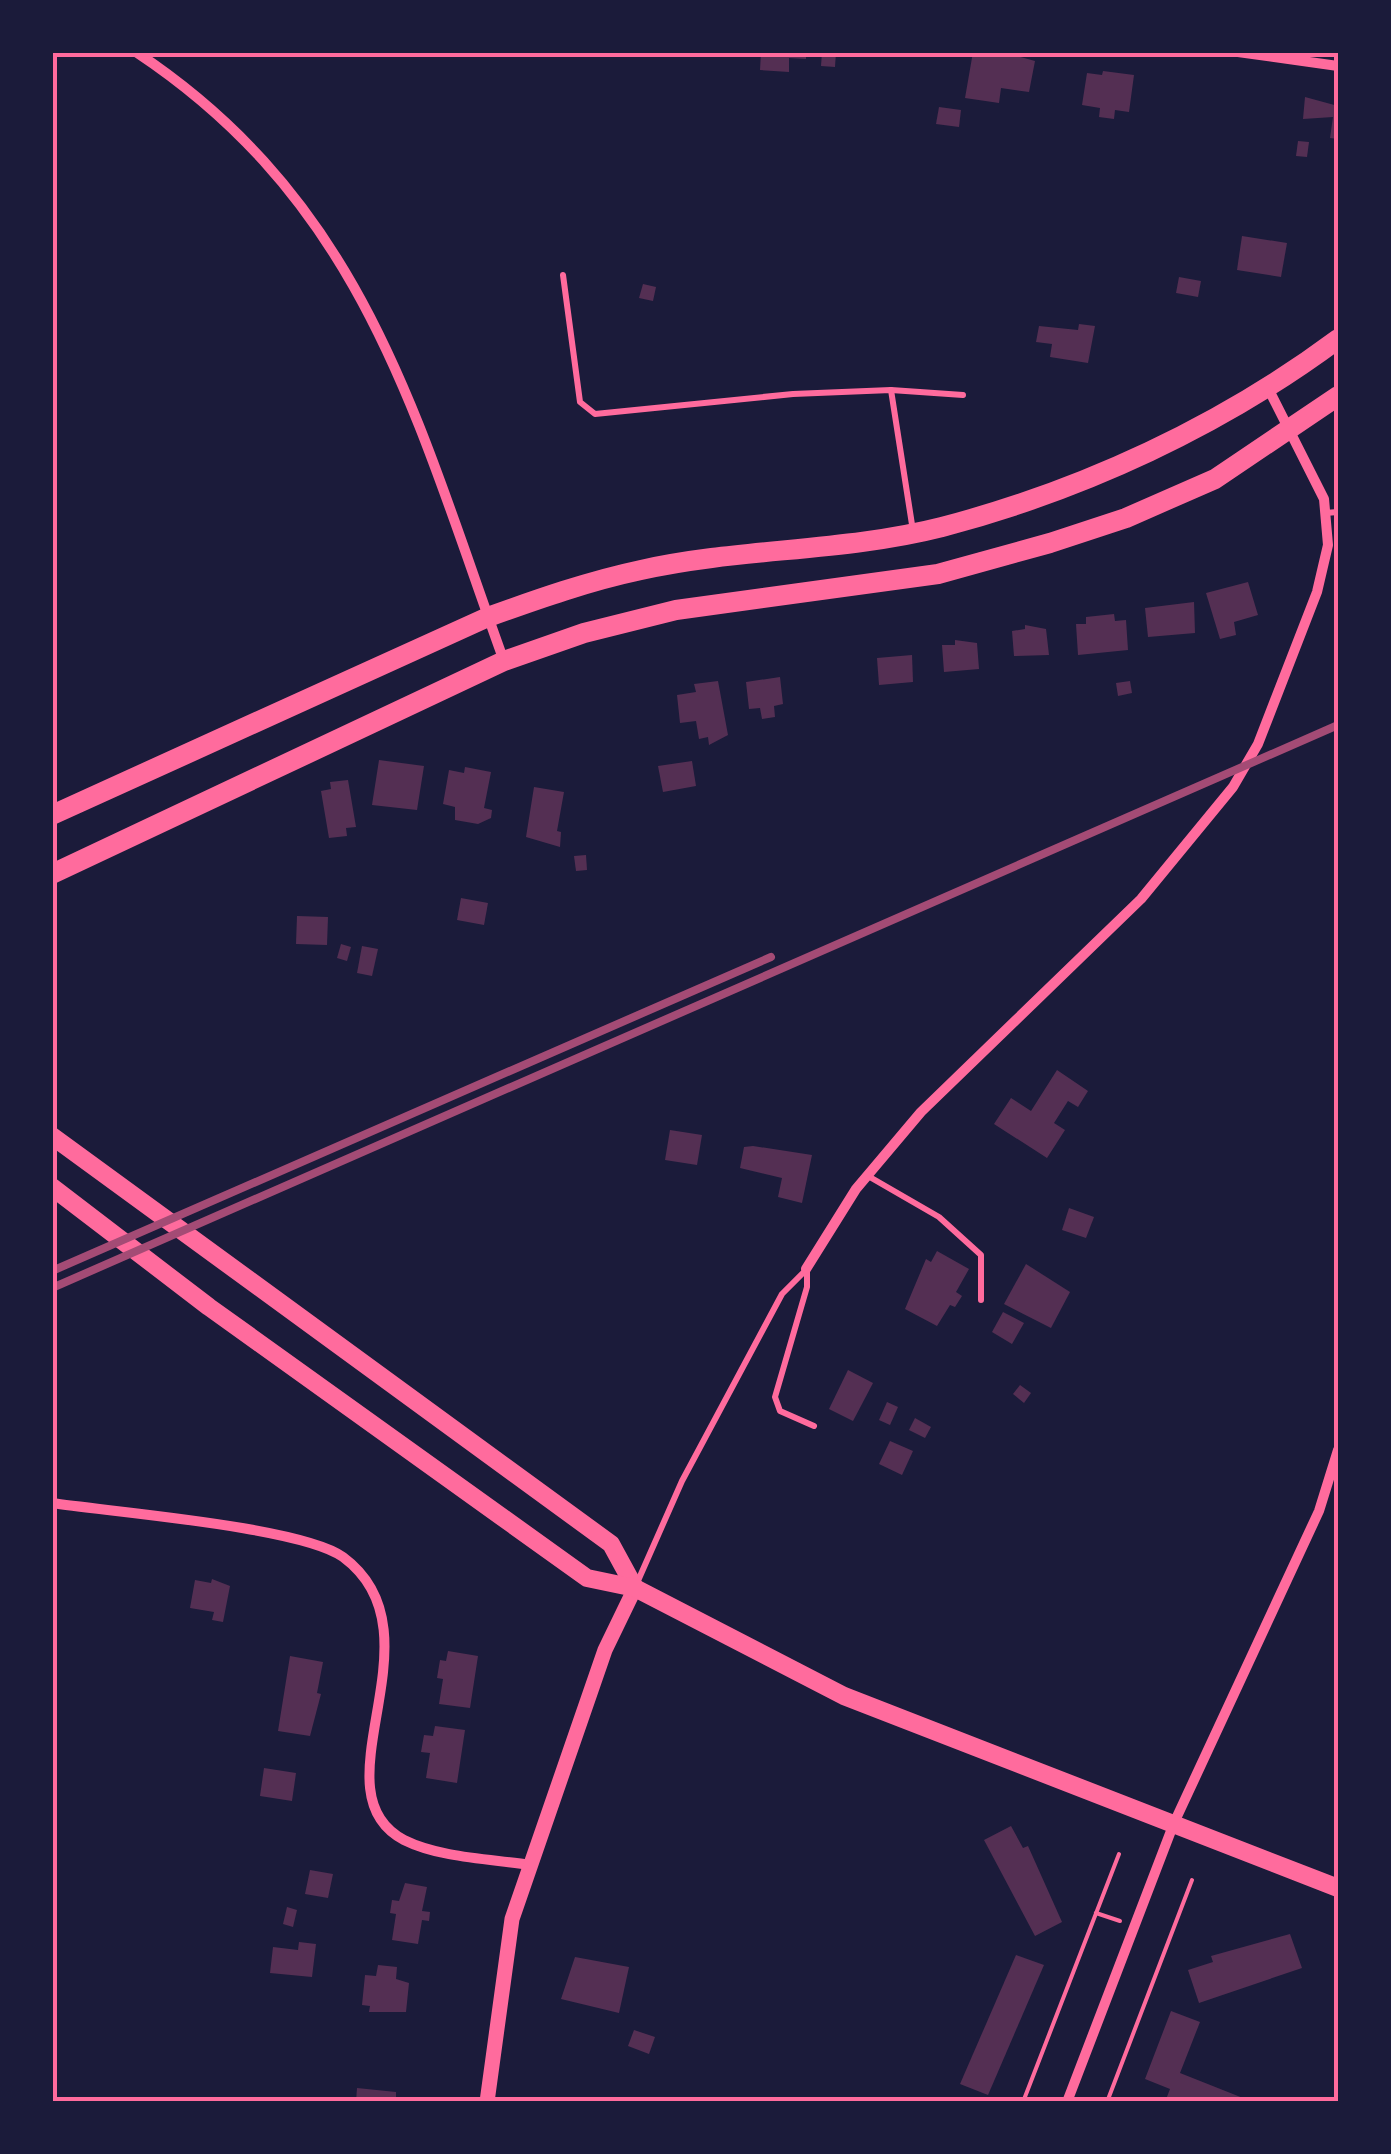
<svg xmlns="http://www.w3.org/2000/svg" width="1391" height="2154" font-family="Commissioner,sans-serif">
  <style>
    .building { fill: #542f53 }
    .lines { fill: none; stroke-linecap: round; stroke-linejoin: round }
    .path { stroke: #ff6b9d; stroke-width: 4 }
    .service { stroke: #ff6b9d; stroke-width: 6 }
    .minor { stroke: #ff6b9d; stroke-width: 10 }
    .tertiary { stroke: #ff6b9d; stroke-width: 15 }
    .secondary { stroke: #ff6b9d; stroke-width: 18 }
    .primary { stroke: #ff6b9d; stroke-width: 20 }
    .rail { stroke: #a44b75; stroke-width: 8 }
    .neatline { fill: none; stroke: #ff6b9d; stroke-width: 4 }
  </style>
  <rect width="100%" height="100%" fill="#1b1b3a"/>
  <g class="building">
    <polygon points="761,52 806,52 806,59 789,58 789,72 760,70"/>
    <polygon points="822,52 836,52 835,67 821,66"/>
    <polygon points="973,52 1003,52 1035,61 1029,92 1001,88 999,103 965,98"/>
    <polygon points="1103,71 1134,75 1129,112 1115,110 1114,119 1099,117 1100,108 1082,105 1087,73 1102,75"/>
    <polygon points="1305,97 1338,106 1338,139 1330,138 1333,117 1303,119"/>
    <polygon points="939,107 961,110 959,127 936,124"/>
    <polygon points="1298,141 1309,142 1307,157 1296,156"/>
    <polygon points="1242,236 1287,243 1281,277 1237,270"/>
    <polygon points="1179,277 1201,281 1198,297 1176,293"/>
    <polygon points="643,284 656,287 653,301 639,298"/>
    <polygon points="1079,324 1095,326 1088,363 1050,357 1052,344 1036,342 1039,326 1078,330"/>
    <polygon points="1248,582 1258,615 1234,622 1236,635 1220,639 1206,593"/>
    <polygon points="1194,602 1195,633 1148,637 1145,608"/>
    <polygon points="1114,614 1115,621 1126,620 1128,650 1078,655 1076,624 1086,624 1086,617"/>
    <polygon points="1025,625 1046,629 1049,655 1014,656 1012,631 1025,629"/>
    <polygon points="955,640 977,643 979,669 944,672 942,645 955,645"/>
    <polygon points="912,655 913,682 879,685 877,658"/>
    <polygon points="780,677 783,704 774,706 775,717 762,719 760,708 749,709 746,682"/>
    <polygon points="718,681 728,735 709,745 708,737 699,739 696,721 680,723 677,695 696,692 694,684"/>
    <polygon points="1130,681 1132,693 1118,696 1116,683"/>
    <polygon points="379,760 424,766 417,810 372,805"/>
    <polygon points="692,761 696,786 663,792 658,766"/>
    <polygon points="465,767 491,772 484,808 492,810 491,818 478,824 455,820 455,807 443,804 449,770 464,773"/>
    <polygon points="348,780 356,827 346,828 347,836 329,838 321,791 331,789 330,782"/>
    <polygon points="534,787 564,792 557,831 561,832 560,847 526,837"/>
    <polygon points="586,855 587,870 576,871 574,856"/>
    <polygon points="461,898 488,903 484,925 457,920"/>
    <polygon points="297,916 328,917 327,945 296,944"/>
    <polygon points="341,944 351,947 347,961 337,958"/>
    <polygon points="362,946 378,949 372,976 357,973"/>
    <polygon points="1057,1070 1088,1091 1078,1107 1068,1101 1054,1123 1065,1130 1047,1158 994,1124 1011,1098 1031,1111"/>
    <polygon points="670,1130 702,1135 697,1165 665,1160"/>
    <polygon points="753,1146 812,1155 802,1203 778,1197 782,1178 740,1168 744,1147"/>
    <polygon points="1069,1208 1094,1217 1086,1238 1062,1230"/>
    <polygon points="937,1251 969,1269 956,1292 962,1296 955,1307 950,1305 937,1326 905,1309 926,1259 931,1262"/>
    <polygon points="1026,1264 1070,1292 1051,1328 1004,1304"/>
    <polygon points="1003,1312 1024,1323 1012,1344 992,1332"/>
    <polygon points="848,1370 873,1383 853,1421 829,1409"/>
    <polygon points="1020,1385 1031,1393 1024,1403 1013,1394"/>
    <polygon points="887,1402 898,1407 890,1425 879,1420"/>
    <polygon points="915,1418 931,1427 925,1438 909,1430"/>
    <polygon points="890,1441 913,1451 902,1475 879,1464"/>
    <polygon points="212,1579 230,1586 223,1622 212,1620 214,1612 190,1608 195,1580 211,1583"/>
    <polygon points="448,1651 478,1656 470,1708 439,1704 443,1679 437,1678 440,1660 446,1661"/>
    <polygon points="290,1656 323,1662 317,1693 321,1694 310,1736 278,1731"/>
    <polygon points="435,1726 465,1730 457,1783 426,1778 430,1753 421,1752 424,1735 433,1736"/>
    <polygon points="264,1768 296,1773 292,1801 260,1796"/>
    <polygon points="1011,1826 1023,1848 1028,1846 1062,1922 1035,1936 984,1840"/>
    <polygon points="310,1870 333,1874 328,1898 305,1894"/>
    <polygon points="405,1883 427,1887 422,1911 430,1912 429,1921 422,1920 418,1944 392,1940 396,1914 390,1913 392,1900 399,1901"/>
    <polygon points="287,1907 297,1910 293,1927 283,1924"/>
    <polygon points="1290,1934 1302,1968 1199,2003 1188,1970 1213,1962 1211,1956"/>
    <polygon points="299,1942 316,1944 312,1977 270,1973 273,1947 298,1950"/>
    <polygon points="1016,1955 1044,1965 988,2095 960,2084"/>
    <polygon points="575,1957 629,1967 619,2013 561,1999"/>
    <polygon points="378,1965 397,1967 396,1979 409,1983 406,2012 369,2012 370,2006 362,2005 365,1975 376,1976"/>
    <polygon points="1171,2011 1200,2022 1180,2073 1243,2098 1241,2102 1165,2102 1170,2089 1145,2079"/>
    <polygon points="634,2030 655,2037 649,2054 628,2046"/>
    <polygon points="357,2088 396,2092 396,2102 356,2102"/>
  </g>
  <g class="lines">
    <g class="path">
      <polyline points="1096,1913 1120,1921"/>
      <polyline points="1023,2102 1119,1854"/>
      <polyline points="1107,2102 1192,1880"/>
    </g>
    <g class="service">
      <polyline points="563,275 580,402 595,414 793,394 891,390 913,531"/>
      <polyline points="891,390 963,395"/>
      <polyline points="1325,513 1338,512"/>
      <polyline points="868,1176 939,1217 981,1255 981,1300"/>
      <polyline points="807,1271 807,1287 775,1397 780,1411 814,1426"/>
      <polyline points="637,1583 682,1481 782,1294 806,1270"/>
    </g>
    <g class="minor">
      <path d="M136 52C365 204 416 418 504 661"/>
      <polyline points="1238,52 1338,66"/>
      <polyline points="806,1269 856,1189 921,1112 1141,899 1233,787 1258,744 1317,592 1328,545 1324,499 1269,390"/>
      <path d="M52 1503C112 1512 302 1527 343 1557 447 1634 311 1791 404 1840 440 1858 491 1859 530 1865"/>
      <polyline points="1067,2102 1174,1823 1319,1511 1338,1450"/>
    </g>
    <polyline class="tertiary" points="487,2102 512,1919 605,1650 635,1588"/>
    <g class="secondary">
      <polyline points="52,1136 611,1544 635,1588"/>
      <polyline points="52,1187 209,1307 587,1578 635,1588 844,1696 1338,1888"/>
    </g>
    <g class="primary">
      <path d="M52 815 488 617C538 599 589 581 641 570 739 548 844 552 942 527 1083 490 1221 426 1338 339"/>
      <polyline points="52,874 504,661 584,633 676,610 938,574 1050,543 1126,518 1215,479 1338,396"/>
    </g>
    <g class="rail">
      <polyline points="52,1271 771,957"/>
      <polyline points="52,1288 1338,725"/>
    </g>
  </g>
  <rect width="1391" height="2154" fill="none" stroke="#1b1b3a" stroke-width="110"/>
  <rect x="55" y="55" width="1281" height="2044" class="neatline"/>
</svg>
